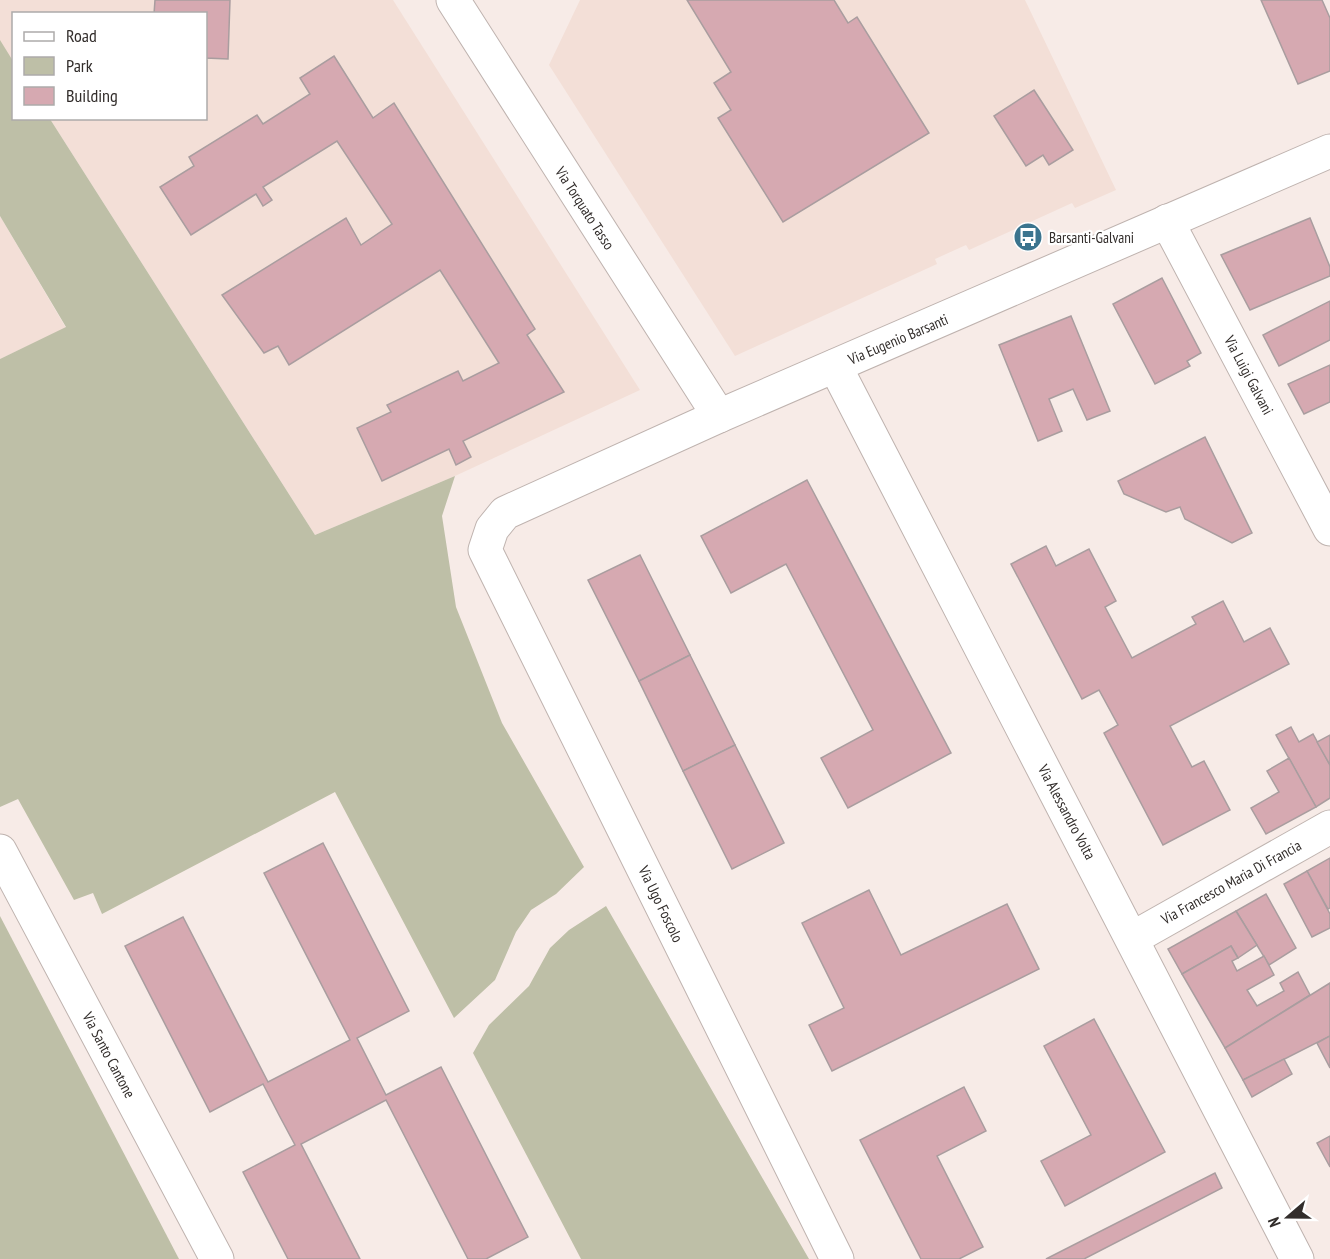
<svg xmlns="http://www.w3.org/2000/svg" width="1330" height="1259" font-family="'PT Sans Narrow',sans-serif">
  <style>
    .built { fill: #f3dfd7 }
    .green { fill: #bebfa7 }
    .building { fill: #d6a9b1; stroke: #a99d9f; stroke-width: 1.5 }
    .lines { fill: none; stroke-linecap: round; stroke-linejoin: round }
    .minor-casing { stroke: #bfb3af; stroke-width: 35 }
    .minor { stroke: #fff; stroke-width: 33 }
    .labels { text-anchor: middle; dominant-baseline: central; stroke-width: 4.5; stroke-linejoin: round; paint-order: stroke }
    .street-label { font-size: 15px; fill: #322d2b; stroke: #fff }
    .poi-label { font-size: 15px; fill: #322d2b; stroke: #fff; text-anchor: start }
  </style>
  <rect width="100%" height="100%" fill="#f7ebe7"/>
  <g class="built">
    <polygon points="0,0 393,0 640,390 455,476 315,535 50,119 206,118 206,14 14,14 13,62 0,41"/>
    <polygon points="580,0 1025,0 1116,190 1075,208 1072,203 969,250 966,245 935,259 937,264 735,356 549,65"/>
    <polygon points="0,216 66,328 0,359"/>
  </g>
  <g class="green">
    <polygon points="0,40 13,61 14,118 50,119 315,535 455,476 442,516 456,607 502,723 584,867 556,894 531,910 516,932 495,980 454,1018 335,792 102,914 93,893 74,900 18,799 0,807 0,359 66,327 0,216"/>
    <polygon points="606,906 809,1259 581,1259 473,1053 489,1025 529,986 550,948 569,930"/>
    <polygon points="0,916 179,1259 0,1259"/>
  </g>
  <g class="building">
    <polygon points="155,0 230,0 228,59 206,58 206,14 154,14"/>
    <polygon points="687,0 834,0 848,23 857,17 929,133 783,222 718,118 731,110 714,83 731,72"/>
    <polygon points="1261,0 1322,0 1330,18 1330,71 1298,84"/>
    <polygon points="334,56 373,118 394,103 535,329 527,335 564,392 463,441 471,457 456,465 449,449 382,481 357,428 391,412 387,405 458,371 463,381 499,363 440,270 289,365 278,346 264,353 222,295 346,218 361,245 392,224 337,141 263,187 272,200 263,206 256,194 191,235 160,187 194,166 189,157 257,115 263,124 310,94 300,78"/>
    <polygon points="1034,90 1073,150 1049,165 1043,155 1026,166 994,116"/>
    <polygon points="1310,218 1330,267 1330,276 1250,310 1221,255"/>
    <polygon points="1162,278 1201,353 1187,361 1190,366 1155,384 1113,304"/>
    <polygon points="1330,301 1330,340 1279,366 1263,335"/>
    <polygon points="1071,316 1110,411 1087,420 1073,389 1049,399 1062,431 1038,441 999,345"/>
    <polygon points="1330,365 1330,402 1304,414 1288,384"/>
    <polygon points="1205,437 1252,533 1232,543 1185,519 1180,507 1166,512 1124,494 1118,481"/>
    <polygon points="807,480 951,753 848,808 821,758 873,730 786,564 731,593 701,536"/>
    <polygon points="1046,546 1056,566 1089,549 1116,601 1105,607 1132,658 1196,624 1192,617 1223,601 1244,642 1270,628 1289,664 1170,726 1192,767 1204,761 1230,810 1163,845 1104,733 1118,725 1099,690 1082,699 1011,564"/>
    <polygon points="640,555 690,655 639,681 588,580"/>
    <polygon points="690,655 735,745 683,771 639,681"/>
    <polygon points="1291,727 1299,742 1313,734 1330,765 1330,798 1316,807 1276,735"/>
    <polygon points="1330,735 1330,765 1317,742"/>
    <polygon points="735,745 784,843 732,869 683,771"/>
    <polygon points="1289,758 1316,807 1266,834 1251,808 1279,792 1267,771"/>
    <polygon points="323,843 409,1011 357,1038 386,1095 441,1067 528,1237 486,1259 468,1259 386,1100 301,1144 360,1259 288,1259 243,1172 295,1145 279,1115 263,1084 210,1112 125,946 183,917 268,1082 350,1040 264,873"/>
    <polygon points="1330,858 1330,908 1328,909 1307,871"/>
    <polygon points="1307,871 1330,914 1330,928 1312,937 1284,884"/>
    <polygon points="869,890 901,955 1007,904 1039,969 832,1071 809,1025 844,1008 802,923"/>
    <polygon points="1266,894 1296,948 1269,965 1236,911"/>
    <polygon points="1236,911 1257,945 1238,958 1231,946 1182,974 1168,949"/>
    <polygon points="1231,946 1238,958 1232,961 1237,971 1264,956 1274,975 1247,990 1257,1006 1284,991 1280,983 1298,972 1310,995 1225,1048 1182,974"/>
    <polygon points="1330,983 1330,1036 1243,1080 1225,1048"/>
    <polygon points="1094,1019 1165,1152 1065,1206 1041,1161 1091,1135 1044,1046"/>
    <polygon points="1330,1036 1330,1068 1317,1043"/>
    <polygon points="1284,1059 1292,1074 1252,1097 1243,1080"/>
    <polygon points="964,1087 986,1131 937,1156 983,1247 959,1259 921,1259 860,1140"/>
    <polygon points="1330,1136 1330,1167 1317,1143"/>
    <polygon points="1215,1173 1222,1188 1084,1259 1046,1259"/>
  </g>
  <g class="lines">
    <g class="minor-casing">
      <g id="minor">
        <polyline points="453,0 719,416"/>
        <polyline points="1167,221 1330,529"/>
        <polyline points="835,366 1297,1259"/>
        <polyline points="0,851 217,1259"/>
        <polyline points="1133,938 1330,827"/>
        <polyline points="837,1259 485,550 492,529 505,513 719,416 1330,151"/>
      </g>
    </g>
    <use href="#minor" class="minor"/>
  </g>
  <defs>
    <g id="bus-disc" transform="scale(1.5)"><circle r="9.5" fill="#3b748e" stroke="#fff"/><path d="M-5-6H5V4H4V6H2V4H-2V6H-4V4H-5ZM-3.5-4V0h7V-4ZM-3.5 1.2v1.5H-2V1.2ZM2 1.2v1.5H3.5V1.2Z" fill="#fff"/></g>
  </defs>
  <g fill-rule="evenodd">
    <use href="#bus-disc" x="1028" y="237"/>
  </g>
  <g class="labels">
    <g class="street-label">
      <text transform="translate(585 208) rotate(57)">Via Torquato Tasso</text>
      <text transform="translate(898 339) rotate(-23)">Via Eugenio Barsanti</text>
      <text transform="translate(1249 375) rotate(62)">Via Luigi Galvani</text>
      <text transform="translate(1067 812) rotate(62)">Via Alessandro Volta</text>
      <text transform="translate(1231 882) rotate(-29)">Via Francesco Maria Di Francia</text>
      <text transform="translate(661 904) rotate(64)">Via Ugo Foscolo</text>
      <text transform="translate(109 1055) rotate(62)">Via Santo Cantone</text>
    </g>
    <g class="poi-label">
      <text x="1049" y="237">Barsanti-Galvani</text>
    </g>
  </g>
  <rect x="12" y="12" width="195" height="108" fill="#ffffff" stroke="#adabaa" stroke-width="1.5"/>
  <rect x="24" y="32" width="30" height="9" fill="#ffffff" stroke="#adabaa" stroke-width="1.5"/>
  <text x="66" y="42" font-size="18" fill="#322d2b">Road</text>
  <rect x="24" y="57" width="30" height="18" fill="#bebfa7" stroke="#adabaa" stroke-width="1.5"/>
  <text x="66" y="72" font-size="18" fill="#322d2b">Park</text>
  <rect x="24" y="87" width="30" height="18" fill="#d6a9b1" stroke="#adabaa" stroke-width="1.5"/>
  <text x="66" y="102" font-size="18" fill="#322d2b">Building</text>
  <g transform="translate(1288 1217) rotate(250)" stroke="#ffffff" stroke-width="4.5" paint-order="stroke">
  <path d="M0-4.5L10 22L0 15L-10 22Z" fill="#322d2b"/>
  <text y="-9" font-size="16" font-weight="bold" text-anchor="middle" fill="#322d2b">N</text>
  </g>
</svg>
